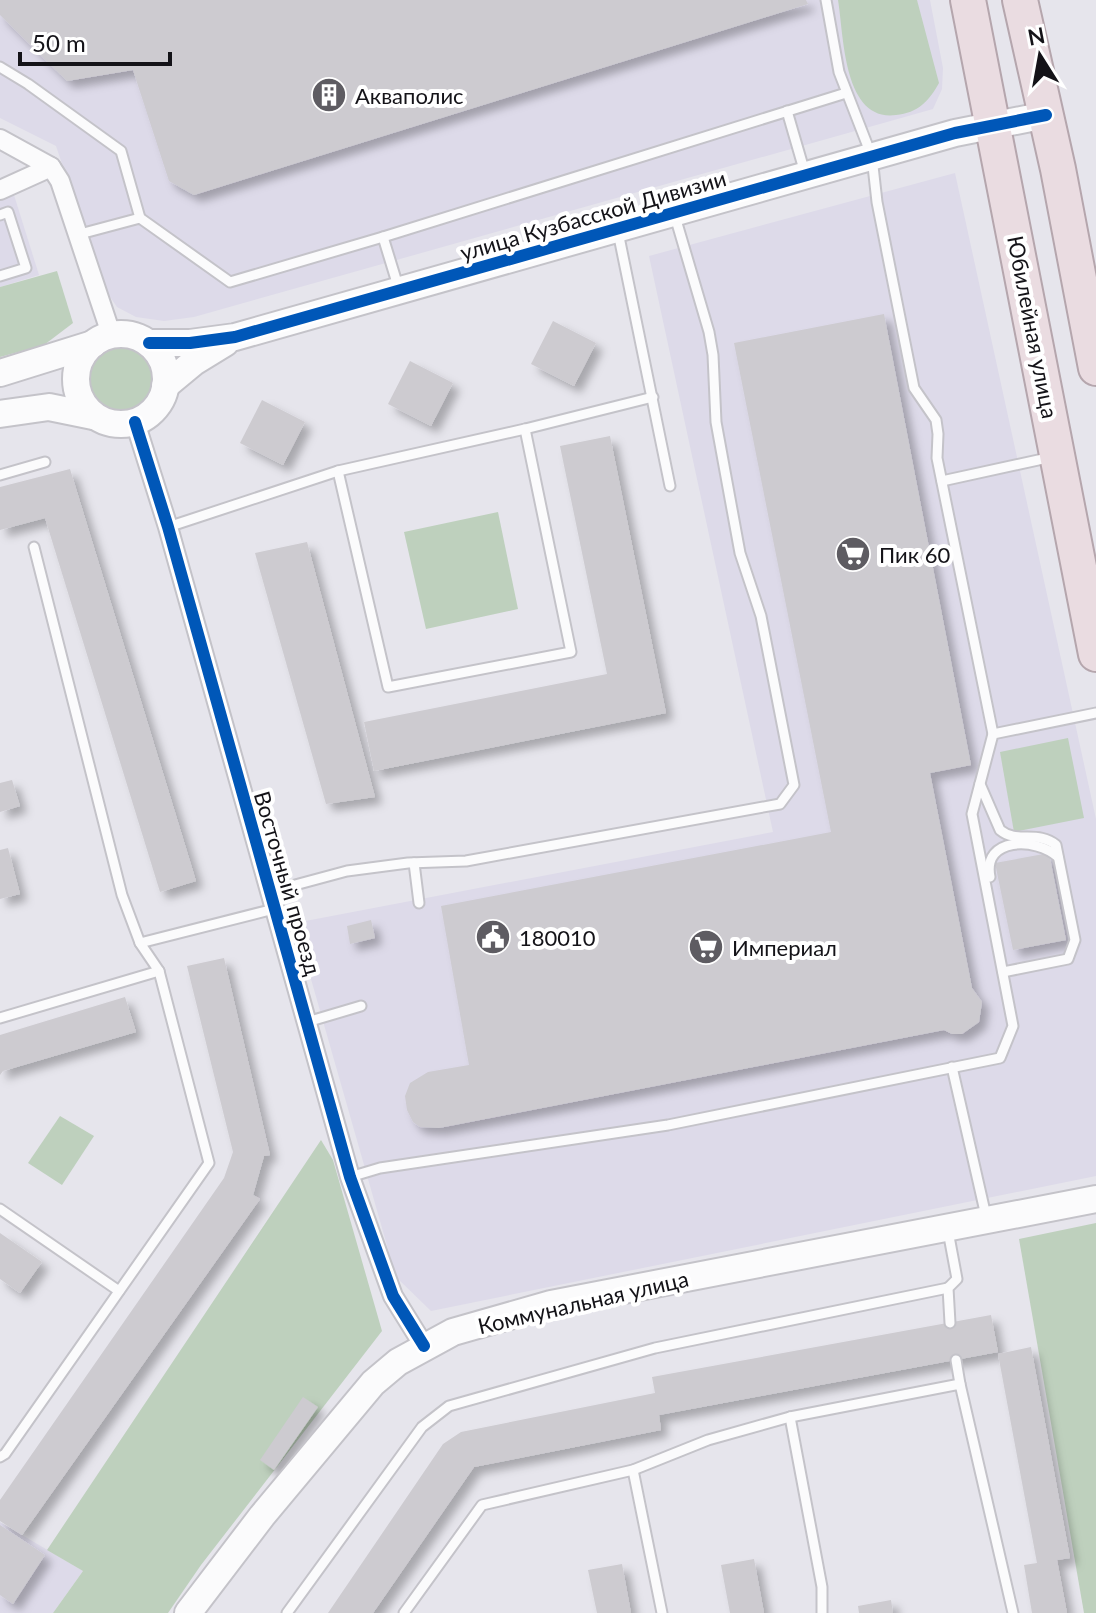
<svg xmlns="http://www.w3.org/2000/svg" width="1096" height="1613" font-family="Lato,sans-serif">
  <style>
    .built { fill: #dddae9 }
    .green { fill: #bed0bd }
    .building { fill: #cdcbd0; filter: url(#shadow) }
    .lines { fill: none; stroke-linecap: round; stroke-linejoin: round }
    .lane-casing { stroke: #c4c3c9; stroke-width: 13 }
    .street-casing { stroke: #c4c3c9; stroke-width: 22 }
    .secondary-casing { stroke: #c4c3c9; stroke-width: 30 }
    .highway-casing { stroke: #b5a6ad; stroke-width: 38 }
    .lane { stroke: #fbfbfc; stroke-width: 9 }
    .street { stroke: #fbfbfc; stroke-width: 18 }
    .secondary { stroke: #fbfbfc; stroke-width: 26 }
    .highway { stroke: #eadce1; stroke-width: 34 }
    .cycleway-casing { stroke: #fff; stroke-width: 17 }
    .cycleway { stroke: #0057b8; stroke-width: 12 }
    .labels { text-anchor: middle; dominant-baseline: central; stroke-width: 8; stroke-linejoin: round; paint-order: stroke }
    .poi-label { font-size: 22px; fill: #141318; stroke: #fff; text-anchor: start }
    .street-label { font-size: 22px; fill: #141318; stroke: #fff }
  </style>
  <defs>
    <filter id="shadow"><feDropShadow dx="7" dy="7" stdDeviation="4" flood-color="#0004"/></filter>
  </defs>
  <rect width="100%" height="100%" fill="#e6e5ec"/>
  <g class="built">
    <polygon points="0,0 930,0 943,68 942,89 933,109 194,317 164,321 136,317 117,307 104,288 56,146 0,118"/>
    <polygon points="955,173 1096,819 1096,1176 431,1311 396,1277 295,923 773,832 649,256"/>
    <polygon points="14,195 39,275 0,287 0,199"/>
    <polygon points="0,1522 83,1571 53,1613 0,1613"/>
  </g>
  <g class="green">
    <path d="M838 0H917L939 83C929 101 918 113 896 115 843 122 844 36 838 0Z"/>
    <polygon points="57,271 73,323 44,345 0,357 0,287"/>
    <circle cx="121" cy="380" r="34"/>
    <polygon points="498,512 518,609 426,629 404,532"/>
    <polygon points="1068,738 1084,818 1014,832 1000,752"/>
    <polygon points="60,1116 94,1136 62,1185 28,1163"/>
    <polygon points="321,1140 333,1160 382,1331 201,1565 168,1613 53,1613 83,1571 47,1550"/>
    <polygon points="1096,1223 1096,1613 1084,1613 1019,1239"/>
  </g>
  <g class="building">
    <polygon points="0,0 806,0 808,4 194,195 169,181 133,70 67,81 0,15"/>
    <polygon points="884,314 971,765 930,773 972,988 982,1002 979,1022 962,1034 952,1034 944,1030 439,1128 420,1127 413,1122 407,1110 405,1096 410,1083 428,1072 469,1065 441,906 831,832 734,343"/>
    <polygon points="553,321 596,343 574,386 531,364"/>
    <polygon points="410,361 453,383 431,426 388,404"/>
    <polygon points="262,400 305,422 283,465 240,443"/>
    <polygon points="610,436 666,713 374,771 364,722 607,674 560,446"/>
    <polygon points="70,469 196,881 160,892 45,518 0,530 0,487"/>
    <polygon points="307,542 375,797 326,804 255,553"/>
    <polygon points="12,780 20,806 0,812 0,783"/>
    <polygon points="8,848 20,894 0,899 0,850"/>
    <polygon points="1049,853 1066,940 1013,950 995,863"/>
    <polygon points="371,920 375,938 350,944 347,926"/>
    <polygon points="224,958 270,1155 264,1156 253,1195 260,1199 22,1535 0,1521 0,1500 224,1178 233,1152 187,966"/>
    <polygon points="125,997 136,1032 3,1071 0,1075 0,1035"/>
    <polygon points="0,1233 42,1262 20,1293 0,1279"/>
    <polygon points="991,1315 998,1352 659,1415 661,1430 474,1467 373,1613 328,1613 443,1444 461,1432 655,1393 652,1377"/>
    <polygon points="1031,1347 1070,1558 1057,1560 1067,1613 1032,1613 1024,1565 1037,1563 998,1354"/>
    <polygon points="303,1397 318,1407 274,1470 260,1460"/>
    <polygon points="0,1525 45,1555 13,1604 0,1595"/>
    <polygon points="754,1559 764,1613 730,1613 721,1565"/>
    <polygon points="622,1564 631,1613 597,1613 588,1570"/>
    <polygon points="891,1600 893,1613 859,1613 858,1606"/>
  </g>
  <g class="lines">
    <g class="lane-casing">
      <g id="lane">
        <polyline points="826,0 839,72 872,157 877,202 914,388 936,420 938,434 937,458 993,734"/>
        <polyline points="0,67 28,84 121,151 140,218"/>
        <polyline points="787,111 805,173"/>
        <polyline points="0,215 8,212 26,268 0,276"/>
        <polyline points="618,232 670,486"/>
        <polyline points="80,234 140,218 230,282 383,237"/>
        <polyline points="398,286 383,237 846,93"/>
        <polyline points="338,471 388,687 571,652 525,429"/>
        <polyline points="0,475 45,462"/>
        <polyline points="942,481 1052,457"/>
        <polyline points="168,527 338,471 525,429 653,397"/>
        <path d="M980 784 1000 830C1017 844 1038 830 1056 845L1075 940 1068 959 1003 972"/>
        <polyline points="414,863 419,903"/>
        <path d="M990 877C982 837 1036 837 1058 857"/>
        <polyline points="269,892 347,871 408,863 466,861 780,804 794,785 761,616 740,553 716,422 713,355 709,332 674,213"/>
        <polyline points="140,943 274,909"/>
        <polyline points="0,1018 159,971"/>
        <polyline points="307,1022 361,1006"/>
        <polyline points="952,1067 986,1216"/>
        <polyline points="350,1177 380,1168 668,1125 1000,1058 1013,1026 972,814 993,734 1096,713"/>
        <polyline points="0,1209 119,1291"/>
        <polyline points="948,1231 957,1279 948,1288 950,1323"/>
        <polyline points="956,1360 960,1384"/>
        <polyline points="790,1417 822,1587 822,1613"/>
        <polyline points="0,1457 5,1454 209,1163 159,971 140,943 122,895 34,547"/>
        <polyline points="633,1470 662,1613"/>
        <polyline points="287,1613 422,1427 449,1406 655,1348 948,1288"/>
        <polyline points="404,1613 482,1505 633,1470 708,1440 790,1417 960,1384 1013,1613"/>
      </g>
    </g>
    <g class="street-casing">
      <g id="street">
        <polyline points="0,139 51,167 60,181 111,334"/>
        <polyline points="0,190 51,167"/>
        <polyline points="135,422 168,527 350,1177 393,1296 424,1346"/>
      </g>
    </g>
    <g class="secondary-casing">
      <g id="secondary">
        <circle cx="121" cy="379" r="45"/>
        <polyline points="149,343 190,343 235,337 955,133 1046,115"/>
        <polyline points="0,373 93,344"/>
        <polyline points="165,386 194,362 225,343"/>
        <polyline points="0,414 49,407 93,416"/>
        <polyline points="188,1613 262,1516 373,1383 398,1362 453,1332 551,1304 1096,1199"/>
      </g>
    </g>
    <g class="highway-casing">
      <g id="highway">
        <polyline points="968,0 1096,654"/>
        <polyline points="1020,0 1058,169 1096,368"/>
      </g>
    </g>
    <use href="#lane" class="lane"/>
    <use href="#street" class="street"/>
    <use href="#secondary" class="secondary"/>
    <use href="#highway" class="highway"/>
    <g class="cycleway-casing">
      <g id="cycleway">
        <polyline points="149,343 190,343 235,337 955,133 1046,115"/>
        <polyline points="135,422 168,527 350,1177 393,1296 424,1346"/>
      </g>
    </g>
    <use href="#cycleway" class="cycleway"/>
  </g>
  <defs>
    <g id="building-disc" transform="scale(1.8)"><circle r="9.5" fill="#5e5c62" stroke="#fff"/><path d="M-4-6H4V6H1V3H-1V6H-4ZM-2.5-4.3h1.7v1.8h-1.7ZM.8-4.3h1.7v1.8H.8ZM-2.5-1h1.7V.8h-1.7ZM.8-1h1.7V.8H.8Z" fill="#fff"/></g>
    <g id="supermarket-disc" transform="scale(1.8)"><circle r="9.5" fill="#5e5c62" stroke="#fff"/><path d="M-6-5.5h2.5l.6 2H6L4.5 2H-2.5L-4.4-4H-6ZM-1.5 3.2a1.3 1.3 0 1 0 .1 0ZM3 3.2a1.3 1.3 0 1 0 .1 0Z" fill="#fff"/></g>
    <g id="civic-disc" transform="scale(1.8)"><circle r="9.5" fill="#5e5c62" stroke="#fff"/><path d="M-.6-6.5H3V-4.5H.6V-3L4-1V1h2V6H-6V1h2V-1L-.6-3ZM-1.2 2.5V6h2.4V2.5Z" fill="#fff"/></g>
  </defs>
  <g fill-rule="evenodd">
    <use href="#building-disc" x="329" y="95"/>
    <use href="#supermarket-disc" x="853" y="554"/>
    <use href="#civic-disc" x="493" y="937"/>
    <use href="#supermarket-disc" x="706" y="947"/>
  </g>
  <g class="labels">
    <g class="poi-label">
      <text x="355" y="95">Акваполис</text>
      <text x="879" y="554">Пик 60</text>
      <text x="519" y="937">180010</text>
      <text x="732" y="947">Империал</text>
    </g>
    <g class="street-label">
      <text transform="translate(593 215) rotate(-16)">улица Кузбасской Дивизии</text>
      <text transform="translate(1033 327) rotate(79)">Юбилейная улица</text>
      <text transform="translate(288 883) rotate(74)">Восточный проезд</text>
      <text transform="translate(583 1302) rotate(-13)">Коммунальная улица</text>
    </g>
  </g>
  <g transform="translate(1040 56) rotate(349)" stroke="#ffffff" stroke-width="6" paint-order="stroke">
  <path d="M0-6L14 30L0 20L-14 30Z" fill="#141318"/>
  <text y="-12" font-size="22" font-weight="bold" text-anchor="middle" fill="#141318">N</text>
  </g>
  <path d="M20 52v12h150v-12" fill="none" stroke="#141318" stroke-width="4"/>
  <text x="32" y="52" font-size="24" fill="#141318" stroke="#ffffff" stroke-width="6" paint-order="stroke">50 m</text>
</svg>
